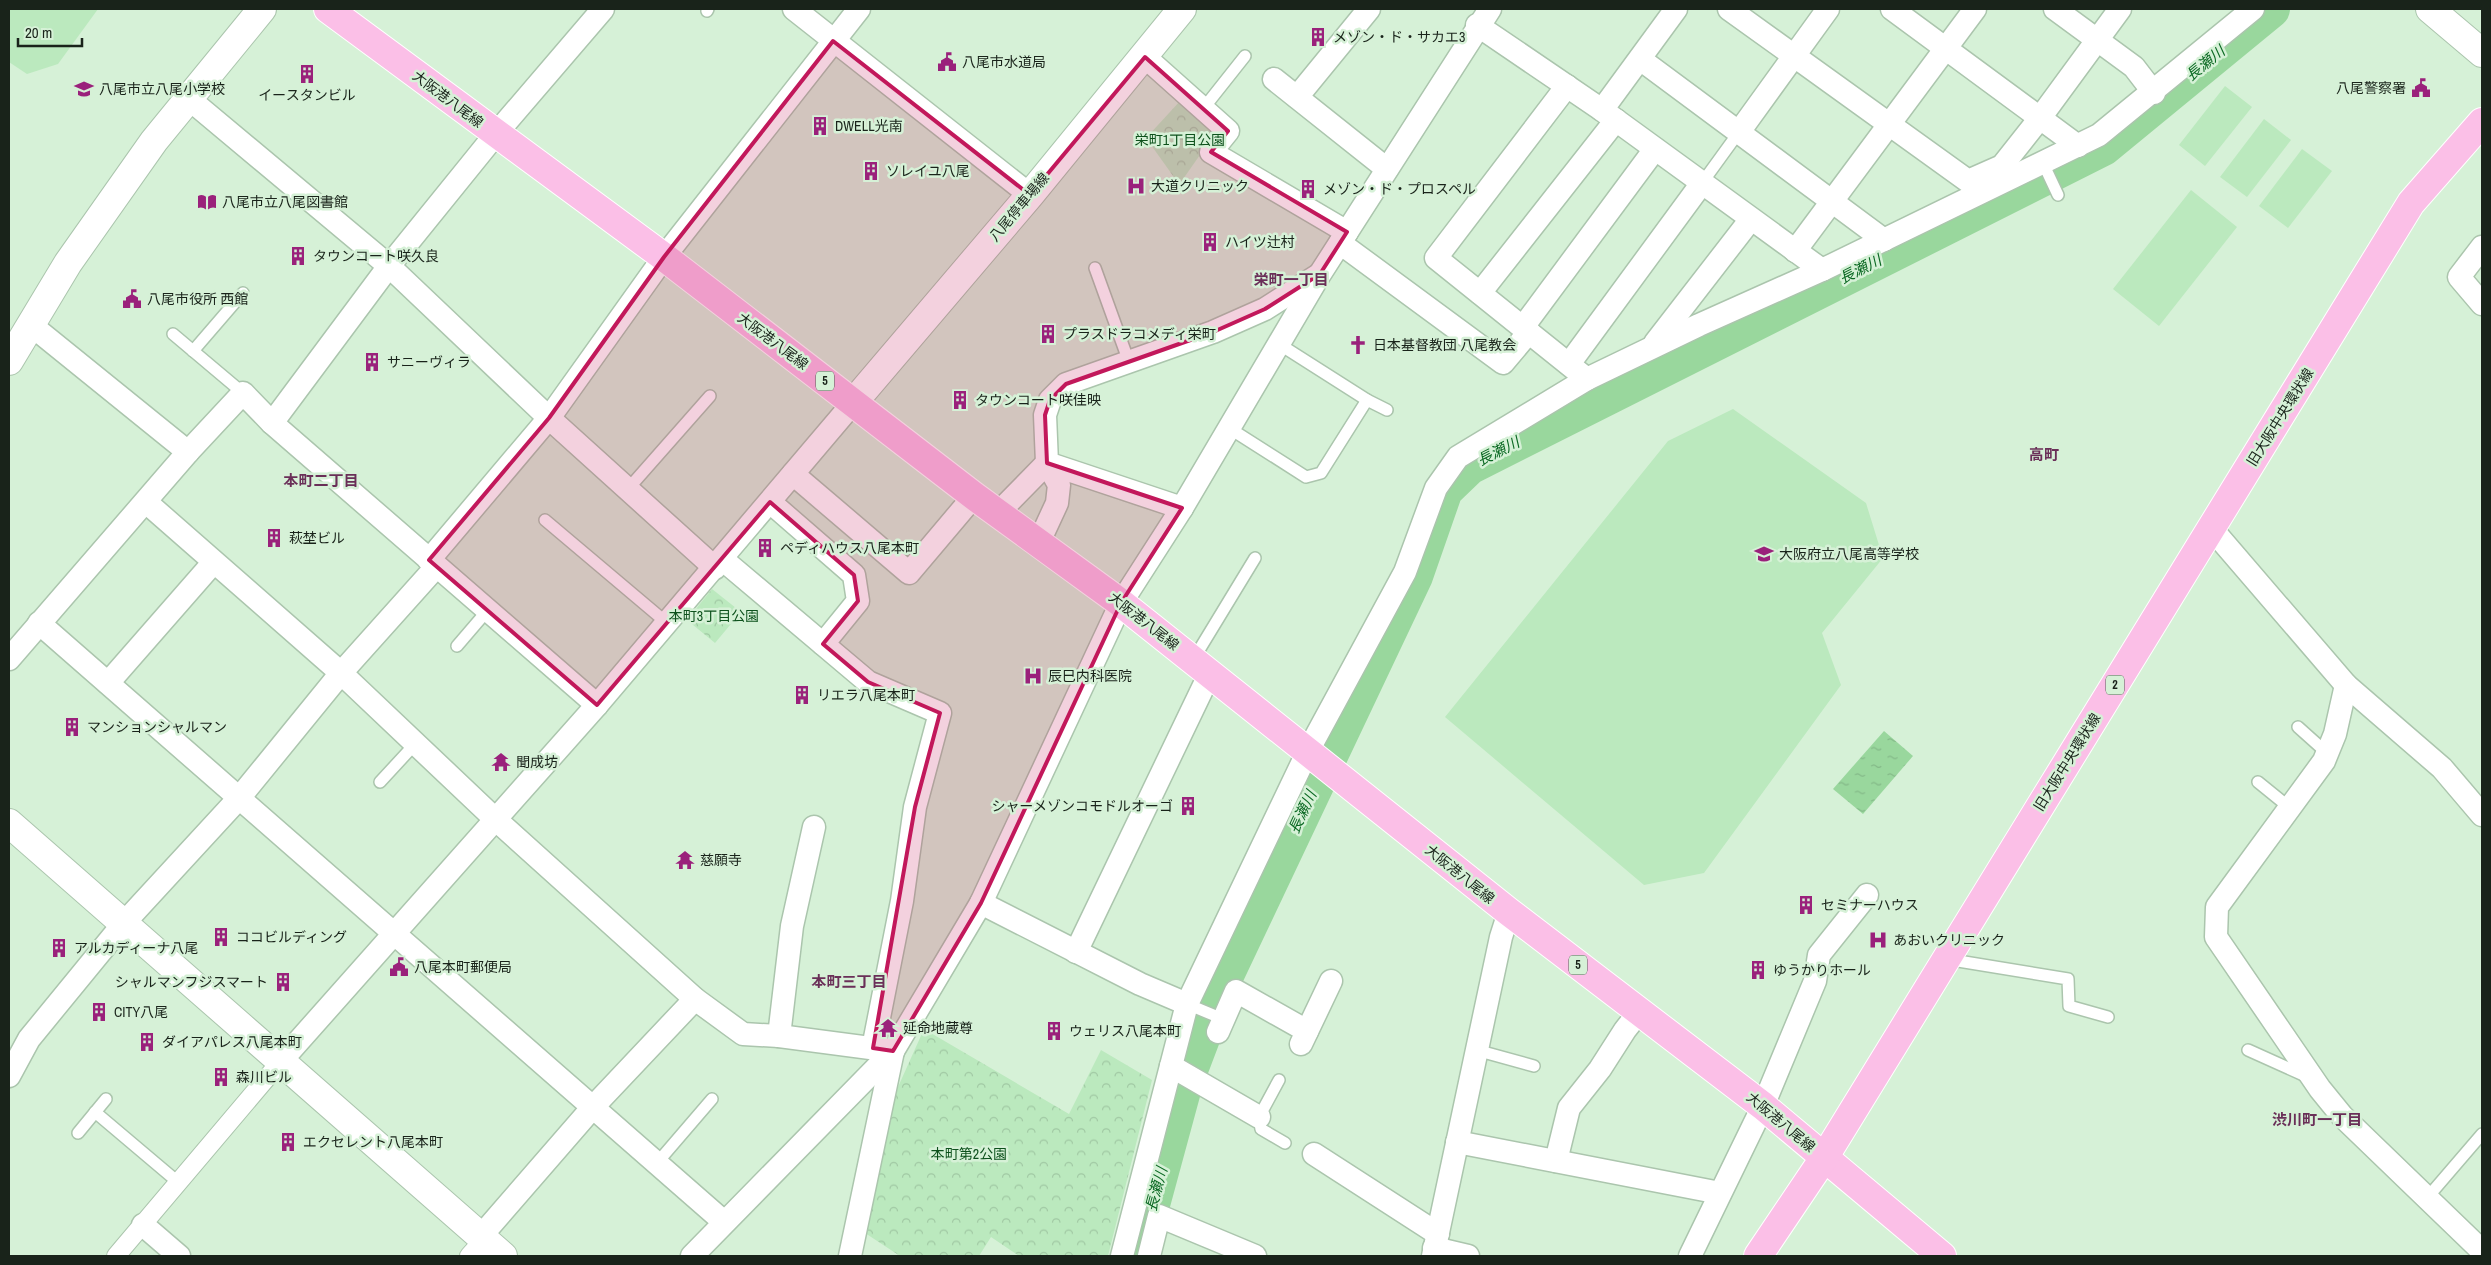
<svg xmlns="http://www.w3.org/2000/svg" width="2491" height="1265" font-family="'Archivo Narrow','Noto Sans JP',sans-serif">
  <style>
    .forest { fill: url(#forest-crowns) }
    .pitch { fill: #bbe9be }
    .water { fill: url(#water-ripples) }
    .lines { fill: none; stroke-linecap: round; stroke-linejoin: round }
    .river { stroke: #99d79d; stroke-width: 38 }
    .service-casing { stroke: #abc5ad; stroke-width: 14 }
    .pedestrian-casing { stroke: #abc5ad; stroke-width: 20 }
    .minor-casing { stroke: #abc5ad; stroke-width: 25 }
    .tertiary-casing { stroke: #abc5ad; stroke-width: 30 }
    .secondary-casing { stroke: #abc5ad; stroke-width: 30 }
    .primary-casing { stroke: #fff; stroke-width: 30 }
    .service { stroke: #fff; stroke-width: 11 }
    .pedestrian { stroke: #fff; stroke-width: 18 }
    .minor { stroke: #fff; stroke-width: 22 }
    .tertiary { stroke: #fff; stroke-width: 28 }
    .secondary { stroke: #fff; stroke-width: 28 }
    .primary { stroke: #fbbfe7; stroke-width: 28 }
    .marked { fill: #c2185b; fill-opacity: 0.2; stroke: #c2185b; stroke-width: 4; stroke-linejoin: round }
    .labels { text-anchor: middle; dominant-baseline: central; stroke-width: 5; stroke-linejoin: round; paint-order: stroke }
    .shield { fill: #d6f1d7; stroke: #526153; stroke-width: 1 }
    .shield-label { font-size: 12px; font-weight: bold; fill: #19231a }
    .poi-label { font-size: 14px; fill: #19231a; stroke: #d6f1d7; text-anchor: start }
    .street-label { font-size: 14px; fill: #19231a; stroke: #d6f1d7 }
    .park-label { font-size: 14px; fill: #0d511c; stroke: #d6f1d7 }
    .water-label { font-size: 15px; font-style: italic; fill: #0b6923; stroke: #d6f1d7 }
    .neighbourhood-label { font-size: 15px; font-weight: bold; fill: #6a2f58; stroke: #d6f1d7 }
  </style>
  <defs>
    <pattern id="forest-crowns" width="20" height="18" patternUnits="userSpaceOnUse" patternTransform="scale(1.25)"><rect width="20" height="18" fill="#bbe9be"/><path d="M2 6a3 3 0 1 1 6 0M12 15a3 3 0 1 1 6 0" fill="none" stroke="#a0c8a3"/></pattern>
    <pattern id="water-ripples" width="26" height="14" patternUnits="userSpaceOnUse" patternTransform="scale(1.25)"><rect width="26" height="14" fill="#99d79d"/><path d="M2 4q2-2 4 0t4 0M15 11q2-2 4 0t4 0" fill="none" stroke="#83b887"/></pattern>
  </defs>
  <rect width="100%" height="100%" fill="#d6f1d7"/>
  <g class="forest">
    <polygon points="1181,100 1216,132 1181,182 1176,180 1146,138"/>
    <polygon points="712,589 741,612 715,643 687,620"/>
    <polygon points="924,1029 1069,1114 1101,1050 1152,1080 1108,1256 1019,1256 991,1237 979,1256 900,1256 862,1231 898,1087"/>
  </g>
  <g class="pitch">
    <polygon points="9,9 98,9 58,64 27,74 9,62"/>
    <polygon points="2225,86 2252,107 2205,166 2179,145"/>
    <polygon points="2264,119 2291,140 2247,197 2220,177"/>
    <polygon points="2302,149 2332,171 2288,228 2259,206"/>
    <polygon points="2191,190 2237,227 2159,326 2113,289"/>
    <polygon points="1733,409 1866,503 1883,558 1822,633 1841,685 1704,873 1644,885 1445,717 1668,441"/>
  </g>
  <polygon class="water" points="1884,731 1913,756 1863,814 1833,789"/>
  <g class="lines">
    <polyline class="river" points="1137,1256 1184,1083 1225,975 1414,576 1444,490 1469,466 2103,147 2271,9"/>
    <g class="service-casing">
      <g id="service">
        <polyline points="707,11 708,9"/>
        <polyline points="1203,109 1245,56"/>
        <polyline points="2043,163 2058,195"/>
        <polyline points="1702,183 1739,132"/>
        <polyline points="1095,268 1129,362"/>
        <polyline points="173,334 243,393"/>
        <polyline points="1279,344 1367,400 1387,410"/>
        <polyline points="193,351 243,293"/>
        <polyline points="1229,428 1306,477 1321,473 1367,400"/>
        <polyline points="628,489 710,396"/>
        <polyline points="545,520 667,623"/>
        <polyline points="457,646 487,611"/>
        <polyline points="1193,660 1255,558"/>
        <polyline points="2298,727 2327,753"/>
        <polyline points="380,782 416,743"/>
        <polyline points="2258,782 2290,808"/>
        <polyline points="1946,959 2068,979 2069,1006 2108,1017"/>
        <polyline points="1187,1004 1223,1019"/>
        <polyline points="1476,1050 1534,1066"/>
        <polyline points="2248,1050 2308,1077"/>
        <polyline points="1279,1080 1259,1117 1261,1129 1285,1143"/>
        <polyline points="95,1112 179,1183"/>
        <polyline points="78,1133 106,1099"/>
        <polyline points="657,1163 712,1099"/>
        <polyline points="2427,1198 2482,1134"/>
      </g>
    </g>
    <g class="pedestrian-casing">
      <g id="pedestrian">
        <polyline points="116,1256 281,1061"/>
        <polyline points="469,1256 484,1239"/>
      </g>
    </g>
    <g class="minor-casing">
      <g id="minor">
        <polyline points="794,9 1030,195"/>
        <polyline points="1729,9 1968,181 2002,166 2040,118 2120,9"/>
        <polyline points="1892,9 2078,146"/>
        <polyline points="2055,9 2134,67 2154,93"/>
        <polyline points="1477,25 1602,110 1822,270"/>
        <polyline points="1145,57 1228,131 1211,152 1347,232"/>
        <polyline points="1640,59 1884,240"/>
        <polyline points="1274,79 1387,169"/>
        <polyline points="1567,86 1436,258 1587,379"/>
        <polyline points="1297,97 1369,9"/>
        <polyline points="188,98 389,266 549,418 715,568"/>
        <polyline points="1602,110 1676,9"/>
        <polyline points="1739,132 1828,9"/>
        <polyline points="1340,243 1503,363 1529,332"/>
        <polyline points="2482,247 2459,277 2482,304"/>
        <polyline points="1795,251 1975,9"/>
        <polyline points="1480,293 1616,120"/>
        <polyline points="31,325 188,452"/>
        <polyline points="1523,327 1655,149"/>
        <polyline points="1655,343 1751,219"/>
        <polyline points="1569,364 1702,183"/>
        <polyline points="272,423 389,266 495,135 603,9"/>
        <polyline points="793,474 909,573 974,496"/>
        <polyline points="146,502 341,673 494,818 695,999 743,1034 779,1036 893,1051"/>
        <polyline points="770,502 854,575 858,601 823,644"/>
        <polyline points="1182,508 1047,463 1045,415 1050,400 1066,384 1213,332 1265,309 1317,276"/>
        <polyline points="998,513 1047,463 1059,485 1057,503 1039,542"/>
        <polyline points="2211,528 2346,685 2442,768 2482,815"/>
        <polyline points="722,559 868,682 940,713 915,807 902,901 873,1048"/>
        <polyline points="429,560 549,418 664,257 859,9"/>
        <polyline points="39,623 724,1222"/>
        <polyline points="9,659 188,452 243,393 272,423 597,705"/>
        <polyline points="108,683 213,563"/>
        <polyline points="2346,685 2335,734 2324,761 2217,907 2216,937 2320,1089 2342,1116 2482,1251"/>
        <polyline points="981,903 1140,984 1187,1004"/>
        <polyline points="1076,952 1210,673"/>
        <polyline points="1218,1032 1236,991 1307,1031"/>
        <polyline points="779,1036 792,926 814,827"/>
        <polyline points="1301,1044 1331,981"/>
        <polyline points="281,1061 597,705 853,403"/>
        <polyline points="1171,1066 1259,1117"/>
        <polyline points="9,1076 29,1039 124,923 240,797 341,673 436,567"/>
        <polyline points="1457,1142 1720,1193"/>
        <polyline points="1314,1154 1438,1234"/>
        <polyline points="1556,1161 1569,1108 1600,1069 1625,1030 1640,1011"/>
        <polyline points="143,1225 179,1256"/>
        <polyline points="481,1236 593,1107 695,999"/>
        <polyline points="1434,1248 1468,1256"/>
        <polyline points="692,1256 893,1051 981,903 1121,603 1182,508 1320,274 1490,9"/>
        <polyline points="850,1256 893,1051"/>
        <polyline points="1122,1256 1187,1004 1308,751 1405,572 1436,488 1458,457 1587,379 1699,325 1822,270 2099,135 2253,9"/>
        <polyline points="1149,1256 1159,1216 1255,1256"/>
        <polyline points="1433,1256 1501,937 1509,912"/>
        <polyline points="1690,1256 1763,1106 1815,981 1819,955 1867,895"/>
      </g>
    </g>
    <g class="tertiary-casing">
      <g id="tertiary">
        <polyline points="2430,9 2482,53"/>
        <polyline points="9,361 68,263 154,141 262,9"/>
        <polyline points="9,823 503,1256"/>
      </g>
    </g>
    <g class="secondary-casing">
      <polyline id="secondary" points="853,403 1030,195 1182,9"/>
    </g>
    <g class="primary-casing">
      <g id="primary">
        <polyline points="328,9 664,257 974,496 1121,603 1509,912 1763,1106 1942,1256"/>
        <polyline points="1758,1256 1824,1158 2411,203 2482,122"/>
      </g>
    </g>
    <use href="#service" class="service"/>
    <use href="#pedestrian" class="pedestrian"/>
    <use href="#minor" class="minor"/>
    <use href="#tertiary" class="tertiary"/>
    <use href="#secondary" class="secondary"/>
    <use href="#primary" class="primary"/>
  </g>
  <path class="marked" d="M833 41 1030 195 1145 57 1228 131 1211 152 1347 232 1320 274 1265 309 1213 332 1066 384 1050 400 1045 415 1047 463 1182 508 1121 603 981 903 893 1051 873 1048 915 807 940 713 868 682 823 644 858 601 854 575 770 502 597 705 429 560 549 418 664 257Z"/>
  <defs>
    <g id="building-bare" transform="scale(1.5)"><path d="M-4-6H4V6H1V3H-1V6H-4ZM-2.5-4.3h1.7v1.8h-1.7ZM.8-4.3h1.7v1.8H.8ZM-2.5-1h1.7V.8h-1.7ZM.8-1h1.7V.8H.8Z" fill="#9a217b" stroke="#d6f1d7" stroke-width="2.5" paint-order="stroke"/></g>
    <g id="civic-bare" transform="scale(1.5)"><path d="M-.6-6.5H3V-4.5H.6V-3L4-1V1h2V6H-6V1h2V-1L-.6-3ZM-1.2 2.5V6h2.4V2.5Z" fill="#9a217b" stroke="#d6f1d7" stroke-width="2.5" paint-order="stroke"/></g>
    <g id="school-bare" transform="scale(1.5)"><path d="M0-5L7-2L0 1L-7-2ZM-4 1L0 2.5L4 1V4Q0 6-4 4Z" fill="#9a217b" stroke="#d6f1d7" stroke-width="2.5" paint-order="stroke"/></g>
    <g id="hospital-bare" transform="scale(1.5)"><path d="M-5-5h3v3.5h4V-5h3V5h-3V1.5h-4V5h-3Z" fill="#9a217b" stroke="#d6f1d7" stroke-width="2.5" paint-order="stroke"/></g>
    <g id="library-bare" transform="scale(1.5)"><path d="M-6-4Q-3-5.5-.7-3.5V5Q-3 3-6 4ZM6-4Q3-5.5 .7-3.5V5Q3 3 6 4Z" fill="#9a217b" stroke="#d6f1d7" stroke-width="2.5" paint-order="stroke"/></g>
    <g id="church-bare" transform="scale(1.5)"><path d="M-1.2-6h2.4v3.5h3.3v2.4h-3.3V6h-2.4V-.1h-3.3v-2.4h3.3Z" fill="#9a217b" stroke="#d6f1d7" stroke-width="2.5" paint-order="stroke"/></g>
    <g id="temple-bare" transform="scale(1.5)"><path d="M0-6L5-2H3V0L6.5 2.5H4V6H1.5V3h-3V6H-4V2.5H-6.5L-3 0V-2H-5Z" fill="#9a217b" stroke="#d6f1d7" stroke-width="2.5" paint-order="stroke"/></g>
  </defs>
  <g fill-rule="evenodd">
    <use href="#building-bare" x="1318" y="37"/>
    <use href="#civic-bare" x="947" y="62"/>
    <use href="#building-bare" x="307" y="74"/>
    <use href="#civic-bare" x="2421" y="88"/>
    <use href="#school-bare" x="84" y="89"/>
    <use href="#building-bare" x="820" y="126"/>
    <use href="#building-bare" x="871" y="171"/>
    <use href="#hospital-bare" x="1136" y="186"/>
    <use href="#building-bare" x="1308" y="189"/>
    <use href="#library-bare" x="207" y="202"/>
    <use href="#building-bare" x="1210" y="242"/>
    <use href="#building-bare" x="298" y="256"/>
    <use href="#civic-bare" x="132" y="299"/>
    <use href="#building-bare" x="1048" y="334"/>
    <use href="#church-bare" x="1358" y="345"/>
    <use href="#building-bare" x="372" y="362"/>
    <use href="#building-bare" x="960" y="400"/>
    <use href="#building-bare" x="274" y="538"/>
    <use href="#building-bare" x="765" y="548"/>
    <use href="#school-bare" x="1764" y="554"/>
    <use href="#hospital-bare" x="1033" y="676"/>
    <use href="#building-bare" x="802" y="695"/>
    <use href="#building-bare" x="72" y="727"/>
    <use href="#temple-bare" x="501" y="762"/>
    <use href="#building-bare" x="1188" y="806"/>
    <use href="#temple-bare" x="685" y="860"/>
    <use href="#building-bare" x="1806" y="905"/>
    <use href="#building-bare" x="221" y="937"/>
    <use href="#hospital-bare" x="1878" y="940"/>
    <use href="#building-bare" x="59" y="948"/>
    <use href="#civic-bare" x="399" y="967"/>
    <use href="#building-bare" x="1758" y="970"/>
    <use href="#building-bare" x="283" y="982"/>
    <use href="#building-bare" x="99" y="1012"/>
    <use href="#temple-bare" x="888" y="1028"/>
    <use href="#building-bare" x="1054" y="1031"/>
    <use href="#building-bare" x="147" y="1042"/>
    <use href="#building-bare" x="221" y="1077"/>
    <use href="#building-bare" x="288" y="1142"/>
  </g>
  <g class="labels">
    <g class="shield">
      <rect x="816" y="371.5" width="18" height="19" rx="4"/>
      <rect x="2106" y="675.5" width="18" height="19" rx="4"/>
      <rect x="1569" y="955.5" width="18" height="19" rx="4"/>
    </g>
    <g class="shield-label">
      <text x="825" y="381">5</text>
      <text x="2115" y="685">2</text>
      <text x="1578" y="965">5</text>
    </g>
    <g class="poi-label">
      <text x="1333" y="37">メゾン・ド・サカエ3</text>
      <text x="962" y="62">八尾市水道局</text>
      <text x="2406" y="88" text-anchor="end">八尾警察署</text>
      <text x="99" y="89">八尾市立八尾小学校</text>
      <text x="307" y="95" text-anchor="middle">イースタンビル</text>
      <text x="835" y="126">DWELL光南</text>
      <text x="886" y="171">ソレイユ八尾</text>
      <text x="1151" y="186">大道クリニック</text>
      <text x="1323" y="189">メゾン・ド・プロスペル</text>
      <text x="222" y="202">八尾市立八尾図書館</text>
      <text x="1225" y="242">ハイツ辻村</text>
      <text x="313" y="256">タウンコート咲久良</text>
      <text x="147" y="299">八尾市役所 西館</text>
      <text x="1063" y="334">プラスドラコメディ栄町</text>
      <text x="1373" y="345">日本基督教団 八尾教会</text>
      <text x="387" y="362">サニーヴィラ</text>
      <text x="975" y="400">タウンコート咲佳映</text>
      <text x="289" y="538">萩埜ビル</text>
      <text x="780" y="548">ペディハウス八尾本町</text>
      <text x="1779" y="554">大阪府立八尾高等学校</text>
      <text x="1048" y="676">辰巳内科医院</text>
      <text x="817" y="695">リエラ八尾本町</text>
      <text x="87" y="727">マンションシャルマン</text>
      <text x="516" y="762">聞成坊</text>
      <text x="1173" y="806" text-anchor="end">シャーメゾンコモドルオーゴ</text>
      <text x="700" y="860">慈願寺</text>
      <text x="1821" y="905">セミナーハウス</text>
      <text x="236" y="937">ココビルディング</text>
      <text x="1893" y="940">あおいクリニック</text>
      <text x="74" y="948">アルカディーナ八尾</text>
      <text x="414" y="967">八尾本町郵便局</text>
      <text x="1773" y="970">ゆうかりホール</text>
      <text x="268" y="982" text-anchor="end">シャルマンフジスマート</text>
      <text x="114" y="1012">CITY八尾</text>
      <text x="903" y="1028">延命地蔵尊</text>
      <text x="1069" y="1031">ウェリス八尾本町</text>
      <text x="162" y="1042">ダイアパレス八尾本町</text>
      <text x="236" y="1077">森川ビル</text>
      <text x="303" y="1142">エクセレント八尾本町</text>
    </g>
    <g class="street-label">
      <text transform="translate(448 99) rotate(37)">大阪港八尾線</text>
      <text transform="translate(1019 207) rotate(-50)">八尾停車場線</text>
      <text transform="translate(773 341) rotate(37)">大阪港八尾線</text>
      <text transform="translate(2280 417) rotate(-58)">旧大阪中央環状線</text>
      <text transform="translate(1144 621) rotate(38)">大阪港八尾線</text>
      <text transform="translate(2067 762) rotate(-58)">旧大阪中央環状線</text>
      <text transform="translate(1460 874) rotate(39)">大阪港八尾線</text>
      <text transform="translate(1781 1122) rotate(40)">大阪港八尾線</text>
    </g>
    <g class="park-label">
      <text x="1180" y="140">栄町1丁目公園</text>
      <text x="714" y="616">本町3丁目公園</text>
      <text x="969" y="1154">本町第2公園</text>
    </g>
    <g class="water-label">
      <text transform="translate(2205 63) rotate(-39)">長瀬川</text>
      <text transform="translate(1860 269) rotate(-27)">長瀬川</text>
      <text transform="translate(1498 451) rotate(-27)">長瀬川</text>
      <text transform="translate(1302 812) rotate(-65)">長瀬川</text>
      <text transform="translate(1156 1189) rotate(-75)">長瀬川</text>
    </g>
    <g class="neighbourhood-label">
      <text x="1291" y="279">栄町一丁目</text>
      <text x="2044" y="454">高町</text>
      <text x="321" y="480">本町二丁目</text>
      <text x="849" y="981">本町三丁目</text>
      <text x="2317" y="1119">渋川町一丁目</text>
    </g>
  </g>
  <rect width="2491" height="1265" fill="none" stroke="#19231a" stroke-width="20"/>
  <path d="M18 38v8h64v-8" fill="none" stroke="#19231a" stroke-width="2.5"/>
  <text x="25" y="38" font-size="15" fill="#19231a" stroke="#d6f1d7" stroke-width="4" paint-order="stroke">20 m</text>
</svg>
